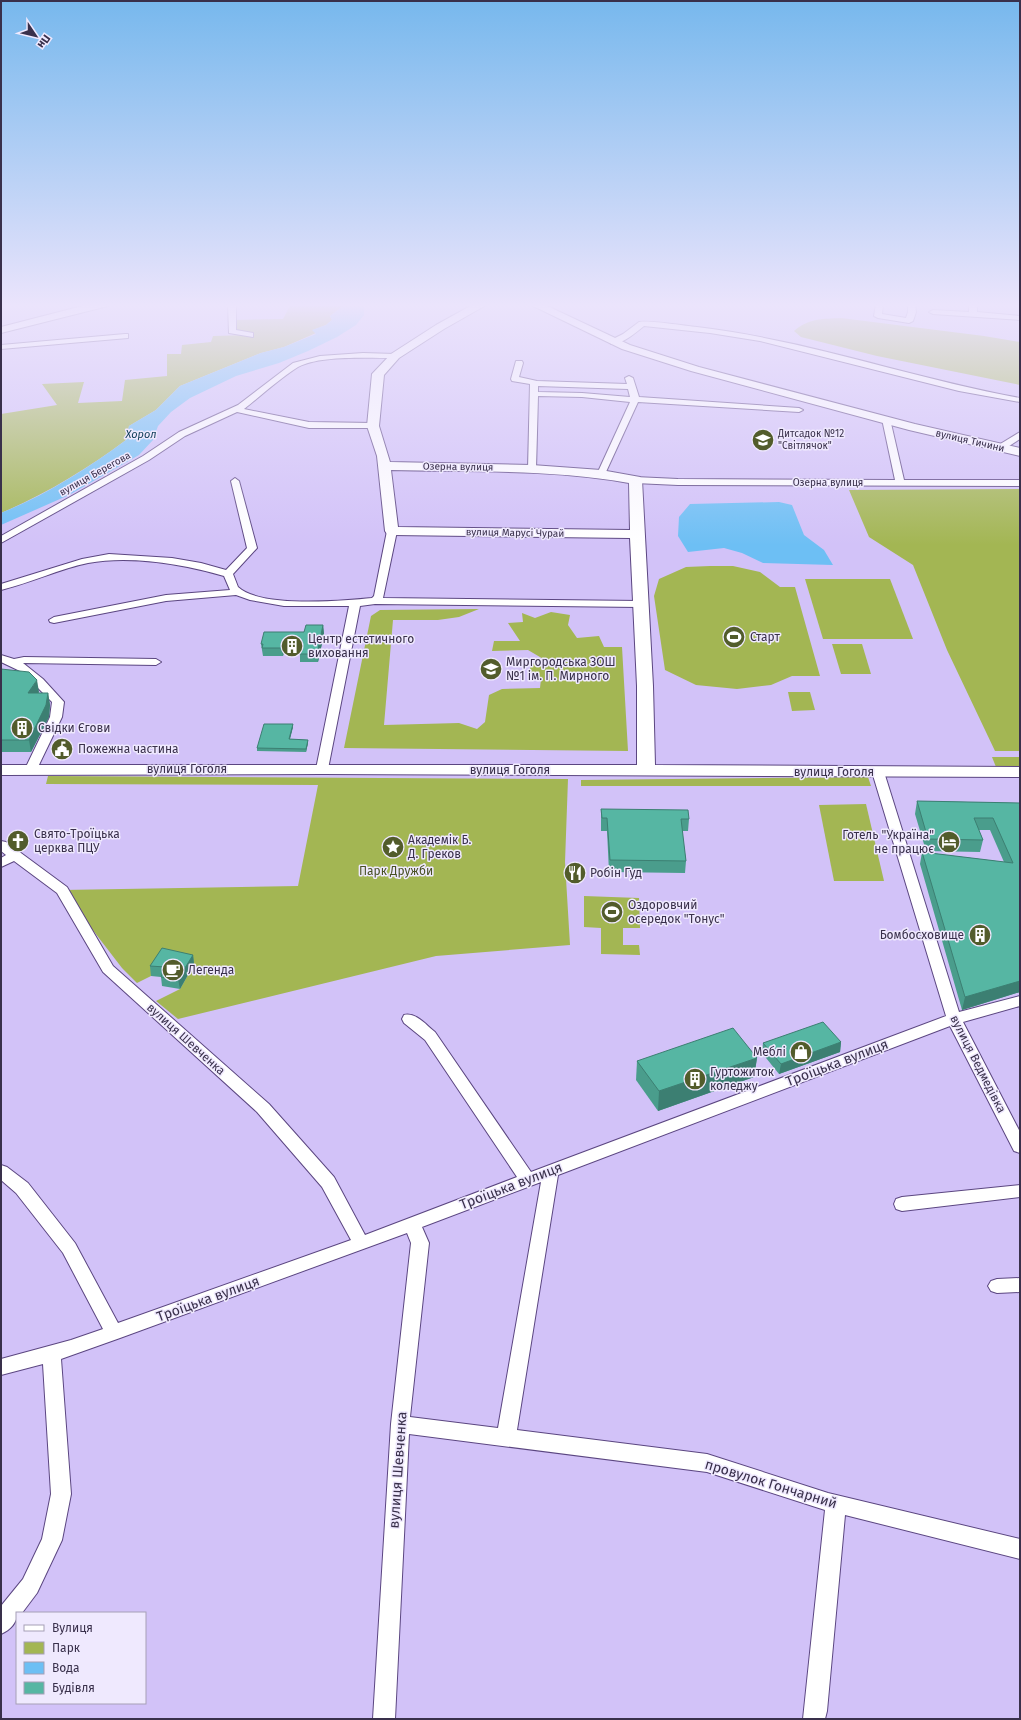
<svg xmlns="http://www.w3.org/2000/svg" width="1021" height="1720" font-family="'Fira Sans',sans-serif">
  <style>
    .green { fill: #a3b653 }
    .water { fill: #6dbff4 }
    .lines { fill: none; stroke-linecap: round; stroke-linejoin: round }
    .street-casing { stroke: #5b4681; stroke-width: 2 }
    .secondary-casing { stroke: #5b4681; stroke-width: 2 }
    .street { fill: #fff; fill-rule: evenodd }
    .secondary { fill: #fff; fill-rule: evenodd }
    .wall { fill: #4a9d8c }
    .shaded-wall { fill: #3c7f72 }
    .building { fill: #56b6a3; stroke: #3c7f72 }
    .labels { text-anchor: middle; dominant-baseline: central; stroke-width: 3; stroke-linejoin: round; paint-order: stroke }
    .far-poi-label { font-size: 10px; fill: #39304b; stroke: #efe9fe; text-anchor: start }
    .far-street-label { font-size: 10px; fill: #39304b; stroke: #efe9fe }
    .far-water-label { font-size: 11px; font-style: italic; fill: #0e3d58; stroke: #efe9fe }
    .poi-label { font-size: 12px; fill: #39304b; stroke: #efe9fe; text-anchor: start }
    .street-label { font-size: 12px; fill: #39304b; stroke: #efe9fe }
    .park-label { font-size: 12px; fill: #485023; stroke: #efe9fe }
    .near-street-label { font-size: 14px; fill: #39304b; stroke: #efe9fe }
  </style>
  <rect width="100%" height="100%" fill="#d2c2f8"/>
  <g class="green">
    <path d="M291 304H335L342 307 330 316 332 320 326 325 313 330 316 333 284 347 261 353 180 386 156 410 129 426 126 440C87 469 46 494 1 513V414L57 405 42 384 84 382 78 403 122 401 125 380 167 376V354H181L182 345 211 342 213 336 248 335 232 331 231 320 283 319Z"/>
    <path d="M841 318 984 336 1020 342V385L877 356 801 337 794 331C809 318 822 319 841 318Z"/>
    <polygon points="1020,489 1020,751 995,751 947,650 913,565 869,537 849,490"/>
    <polygon points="710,566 733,566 760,572 780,587 795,587 820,676 792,676 771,685 737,689 696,685 665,670 654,596 659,579 686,567"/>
    <polygon points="805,579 890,579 913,639 823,639"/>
    <polygon points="479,609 459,617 438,620 393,620 384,725 459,723 477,729 485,722 489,695 502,689 540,688 541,679 528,676 531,664 545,660 528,650 492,651 494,641 520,641 508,623 523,622 522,613 535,618 551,612 570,615 568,625 577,638 599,636 604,647 622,647 628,751 344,748 371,616 380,610"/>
    <polygon points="832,644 862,644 871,674 841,674"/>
    <polygon points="788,692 810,692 815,710 792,711"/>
    <polygon points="992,757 1020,757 1020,767 996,767"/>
    <polygon points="48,776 568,779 565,862 570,945 436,956 178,1019 156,1001 180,989 194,964 151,976 137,983 122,968 62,890 298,886 318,785 46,784"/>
    <polygon points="868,777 871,786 581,786 581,780"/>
    <polygon points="866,804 884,881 834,881 819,805"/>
    <polygon points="584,896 639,898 640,928 623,928 623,945 639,945 640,955 601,954 601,928 584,927"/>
  </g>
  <g class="water">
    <path d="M335 304H364V315L356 325 337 337 308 351 279 363 236 376 190 398 171 412 158 426 153 440 139 455 69 495 1 525V513C46 495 87 469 126 440L129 426 156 410 180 386 261 353 284 347 316 334 312 330 326 325 332 320 330 316 342 307Z"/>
    <polygon points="779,502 792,505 804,535 824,550 833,565 763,563 742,553 724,548 688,552 678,536 679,517 690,504"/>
  </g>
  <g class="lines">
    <g class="street-casing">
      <g id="street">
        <polygon points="228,304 236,304 236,330 253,333 253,337 229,333"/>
        <polygon points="876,304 883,304 882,314 906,318 908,312 908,304 915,304 916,312 913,321 909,323 878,318 874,316"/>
        <polygon points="969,304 977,304 977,312 1020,316 1020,320 933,314 929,312 933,310 969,312"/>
        <path d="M639 322C651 320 683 326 697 327 807 340 911 378 1020 398V402L959 391 760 341 710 333 644 326C635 333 622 345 611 344V340L623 334Z"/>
        <polygon points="125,334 128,334 128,338 1,349 1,345"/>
        <path d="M363 353 395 354 399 356 395 358C370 358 319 355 298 367 279 379 262 395 244 409L309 422 373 423 376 424 377 426 376 428H309L237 412 185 436 149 460 1 543V536L143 456 179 432 238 405 293 363 320 356Z"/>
        <path d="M516 361H522L523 363 519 377 537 381 627 384 625 378 629 376 633 378 639 397 799 408 803 410 799 412 638 402 605 474 601 477 597 474 630 402 582 397 538 396 536 469 532 472 528 469 530 384 512 381 511 379ZM538 386 628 389 630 397 582 393 538 392Z"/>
        <polygon points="883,417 886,417 890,419 904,480 1020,480 1020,486 678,485 635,483 631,480 635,477 678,479 895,480 882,419"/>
        <polygon points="1020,432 1020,439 1003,450 997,450 996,448 997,446"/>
        <path d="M235 478 239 481 257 548 233 574 238 587C261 608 341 601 372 598L374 596 387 531 392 528 397 531 383 598 640 601 645 604 640 607 375 604 360 606 328 769 326 772H318L316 769 349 606H284L250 600 236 595 166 601 54 623 50 622 49 620 54 617 166 595 230 590 224 576C183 564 130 555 88 563 59 569 30 583 1 590V584L82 559 109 554 172 558 201 563 226 570 247 548 231 481Z"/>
        <polygon points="1,655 14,659 24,657 156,659 161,662 156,665 23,663 43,679 64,702 62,717 37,769 35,772 27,772 25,769 50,717 52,702 22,672 1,662"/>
        <path d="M878 768 882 769 884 772 959 1012 1020 996V1006L963 1022 1020 1132V1153L1014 1151 950 1026 558 1175 517 1430 707 1454 828 1493 1020 1539V1559L845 1515 827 1711 825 1719H803L825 1510 707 1472 409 1434 395 1719H373L391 1424 411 1243 407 1233 120 1338 61 1359 71 1494 62 1540 37 1593 22 1613H17C17 1623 10 1630 1 1634V1606L23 1579 42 1539 51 1494 43 1364 1 1375V1359L71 1340 103 1329 63 1253 16 1193 1 1180V1165L7 1167 28 1183 75 1243 118 1323 351 1240 322 1187 257 1112 103 972 57 893 14 861 1 867V858L6 855 1 851V841L6 842 67 887 113 966 269 1104 334 1177 365 1235 517 1177 425 1040 404 1023 402 1019 404 1015C416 1012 426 1025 435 1032L531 1172 946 1016 872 772 874 769ZM541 1182 498 1428 410 1417 429 1243 422 1227Z"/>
        <polygon points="1020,1185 1020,1197 902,1211 896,1209 894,1204 896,1199 902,1197"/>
        <polygon points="1020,1278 1020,1292 997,1293 991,1291 988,1286 991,1281 997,1279"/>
      </g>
    </g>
    <g class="secondary-casing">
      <g id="secondary">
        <polygon points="90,304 109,304 108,306 1,333 1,327"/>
        <path d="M474 304H488L444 329 399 358 384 375 379 426 390 462 532 465 601 470 640 477 642 480 653 686 655 765 1020 767V777L322 774 1 775V765H637V686L630 538 392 535 387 534 385 531 377 456 367 426 372 374 391 354 436 325ZM391 470C470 472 551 469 629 483L630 530 398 527Z"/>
        <polygon points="529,304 543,304 630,345 699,367 915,424 1020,448 1020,456 909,430 691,371 622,349"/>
      </g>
    </g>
    <use href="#street" class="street"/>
    <use href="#secondary" class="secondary"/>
  </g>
  <g class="wall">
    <polygon points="323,625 324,634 318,662 300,662 300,652 284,652 283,656 263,656 261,644 304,632"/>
    <polygon points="1,669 39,692 38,693 48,693 50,705 49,717 31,752 1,752"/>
    <polygon points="293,727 290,739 308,740 308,743 306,752 257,751 257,748"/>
    <polygon points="917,801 1020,803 1020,992 962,1010 920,864 922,852 1004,862 990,830 979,830 983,840 980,852 926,851 915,814"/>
    <polygon points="601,809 689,819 688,831 682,831 686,861 685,873 609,872 607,831 601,831"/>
    <polygon points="10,837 25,842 18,846 10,840"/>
    <polygon points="193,955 194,964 180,989 162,986 161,977 151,976 150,966"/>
    <polygon points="841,1042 840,1052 779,1074 762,1053 763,1043"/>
    <polygon points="757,1058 754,1077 658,1111 636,1080 637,1061"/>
  </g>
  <g class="shaded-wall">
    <polygon points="323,625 324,634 318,662 317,654"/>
    <polygon points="283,644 284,652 283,656 282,648"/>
    <polygon points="37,680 39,692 31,705 28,693"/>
    <polygon points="48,693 50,705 49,717 31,752 29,740"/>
    <polygon points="293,724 293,727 289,742 289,739"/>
    <polygon points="308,740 308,743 306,752 306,749"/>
    <polygon points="24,839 25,842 18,846 17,843"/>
    <polygon points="193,955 194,964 180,989 178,979"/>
    <polygon points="1020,981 1020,992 962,1010 965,997"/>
    <polygon points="841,1042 840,1052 779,1074 781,1064"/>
    <polygon points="757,1058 754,1077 658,1111 659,1091"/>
  </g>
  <g class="building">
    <polygon points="306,625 323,625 317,654 299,654 301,644 283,644 282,648 262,648 263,644 261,644 264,632 304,632"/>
    <polygon points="1,669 29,672 37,680 28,693 48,693 46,705 29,740 1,740"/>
    <polygon points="264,724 293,724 289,739 308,740 306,749 257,748"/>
    <polygon points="917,801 1020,803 1020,981 965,997 922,852 1013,863 993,818 974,818 983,840 928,839"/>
    <polygon points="601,809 688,810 689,819 681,819 686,861 610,860 607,818 602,818"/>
    <polygon points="18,833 24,839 17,843 10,837"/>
    <polygon points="162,948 193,955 178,979 161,977 165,967 150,966"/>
    <polygon points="823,1022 841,1042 781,1064 763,1043"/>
    <polygon points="733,1028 757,1058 659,1091 637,1061"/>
  </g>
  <linearGradient id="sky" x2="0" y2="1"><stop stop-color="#77b8ed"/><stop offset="0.56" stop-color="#ebe4fc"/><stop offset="1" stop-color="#ebe4fc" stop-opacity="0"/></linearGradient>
  <rect width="1021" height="545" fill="url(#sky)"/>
  <defs>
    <g id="school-disc" transform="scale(1.15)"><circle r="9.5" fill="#525c2b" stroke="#efe9fe"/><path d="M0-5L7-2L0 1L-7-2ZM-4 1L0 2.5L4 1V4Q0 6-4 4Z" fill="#fff"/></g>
    <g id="stadium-disc" transform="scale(1.15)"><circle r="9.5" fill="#525c2b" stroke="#efe9fe"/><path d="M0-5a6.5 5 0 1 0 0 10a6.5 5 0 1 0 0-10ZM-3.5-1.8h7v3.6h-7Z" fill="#fff"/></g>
    <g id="building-disc" transform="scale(1.15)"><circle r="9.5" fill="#525c2b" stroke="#efe9fe"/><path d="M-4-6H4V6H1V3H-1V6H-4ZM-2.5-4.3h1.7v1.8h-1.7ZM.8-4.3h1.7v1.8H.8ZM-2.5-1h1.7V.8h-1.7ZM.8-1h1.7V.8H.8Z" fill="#fff"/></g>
    <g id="civic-disc" transform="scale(1.15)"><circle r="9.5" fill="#525c2b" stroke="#efe9fe"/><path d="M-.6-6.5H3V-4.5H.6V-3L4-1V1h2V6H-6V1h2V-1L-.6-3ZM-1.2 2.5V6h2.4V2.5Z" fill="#fff"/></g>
    <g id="church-disc" transform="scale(1.15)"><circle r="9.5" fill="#525c2b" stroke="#efe9fe"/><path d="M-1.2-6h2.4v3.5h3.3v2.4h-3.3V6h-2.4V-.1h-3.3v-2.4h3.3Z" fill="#fff"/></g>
    <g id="hotel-disc" transform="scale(1.15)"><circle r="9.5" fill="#525c2b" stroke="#efe9fe"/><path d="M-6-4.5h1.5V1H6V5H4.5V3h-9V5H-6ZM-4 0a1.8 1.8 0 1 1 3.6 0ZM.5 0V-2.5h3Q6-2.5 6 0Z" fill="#fff"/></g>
    <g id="sight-disc" transform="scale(1.15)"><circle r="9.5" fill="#525c2b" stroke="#efe9fe"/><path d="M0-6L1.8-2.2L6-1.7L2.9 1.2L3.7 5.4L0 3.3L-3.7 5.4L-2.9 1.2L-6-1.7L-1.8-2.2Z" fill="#fff"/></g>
    <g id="restaurant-disc" transform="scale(1.15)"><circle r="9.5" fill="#525c2b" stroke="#efe9fe"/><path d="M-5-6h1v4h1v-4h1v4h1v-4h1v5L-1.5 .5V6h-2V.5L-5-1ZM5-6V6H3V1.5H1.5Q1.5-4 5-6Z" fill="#fff"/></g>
    <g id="cafe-disc" transform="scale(1.15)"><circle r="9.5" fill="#525c2b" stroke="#efe9fe"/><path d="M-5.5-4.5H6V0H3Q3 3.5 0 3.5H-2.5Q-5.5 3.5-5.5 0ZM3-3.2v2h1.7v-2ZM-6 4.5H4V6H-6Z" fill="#fff"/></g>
    <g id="shop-disc" transform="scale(1.15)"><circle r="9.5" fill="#525c2b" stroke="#efe9fe"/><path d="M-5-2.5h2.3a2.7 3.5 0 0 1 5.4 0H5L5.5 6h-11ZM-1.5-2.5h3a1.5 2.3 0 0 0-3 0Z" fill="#fff"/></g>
  </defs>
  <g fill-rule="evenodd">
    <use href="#school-disc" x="763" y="440"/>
    <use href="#stadium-disc" x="734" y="637"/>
    <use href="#building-disc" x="292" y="646"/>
    <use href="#school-disc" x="491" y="669"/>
    <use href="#building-disc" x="22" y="728"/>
    <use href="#civic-disc" x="62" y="749"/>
    <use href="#church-disc" x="18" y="841"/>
    <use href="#hotel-disc" x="949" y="842"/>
    <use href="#sight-disc" x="393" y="847"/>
    <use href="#restaurant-disc" x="575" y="873"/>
    <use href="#stadium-disc" x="612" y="912"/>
    <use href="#building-disc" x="980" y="935"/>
    <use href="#cafe-disc" x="173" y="970"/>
    <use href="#shop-disc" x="801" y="1052"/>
    <use href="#building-disc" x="695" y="1079"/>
  </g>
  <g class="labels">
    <g class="far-poi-label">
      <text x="778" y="434">Дитсадок №12<tspan x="778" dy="12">"Світлячок"</tspan></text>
    </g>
    <g class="far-street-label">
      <text transform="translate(970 441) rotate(13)">вулиця Тичини</text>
      <text transform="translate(458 467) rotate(1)">Озерна вулиця</text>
      <text transform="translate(95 474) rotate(-29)">вулиця Берегова</text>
      <text x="828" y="483">Озерна вулиця</text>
      <text transform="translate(515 533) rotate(1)">вулиця Марусі Чурай</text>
    </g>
    <g class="far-water-label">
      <text x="141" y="434">Хорол</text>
    </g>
    <g class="poi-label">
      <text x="750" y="637">Старт</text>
      <text x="308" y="639">Центр естетичного<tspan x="308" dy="14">виховання</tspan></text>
      <text x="506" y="662">Миргородська ЗОШ<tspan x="506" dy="14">№1 ім. П. Мирного</tspan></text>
      <text x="38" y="728">Свідки Єгови</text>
      <text x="78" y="749">Пожежна частина</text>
      <text x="34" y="834">Свято-Троїцька<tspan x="34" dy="14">церква ПЦУ</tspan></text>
      <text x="934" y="835" text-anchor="end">Готель "Україна"<tspan x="934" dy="14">не працює</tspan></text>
      <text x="408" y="840">Академік Б.<tspan x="408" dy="14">Д. Греков</tspan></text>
      <text x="590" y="873">Робін Гуд</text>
      <text x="628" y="905">Оздоровчий<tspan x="628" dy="14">осередок "Тонус"</tspan></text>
      <text x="964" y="935" text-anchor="end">Бомбосховище</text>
      <text x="188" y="970">Легенда</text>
      <text x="786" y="1052" text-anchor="end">Меблі</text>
      <text x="710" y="1072">Гуртожиток<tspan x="710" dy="14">коледжу</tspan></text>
    </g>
    <g class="street-label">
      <text x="187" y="769">вулиця Гоголя</text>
      <text x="510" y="770">вулиця Гоголя</text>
      <text x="834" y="772">вулиця Гоголя</text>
      <text transform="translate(186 1039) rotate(42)">вулиця Шевченка</text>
      <text transform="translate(978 1064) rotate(63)">вулиця Ведмедівка</text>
    </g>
    <g class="park-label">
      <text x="396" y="871">Парк Дружби</text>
    </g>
    <g class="near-street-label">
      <text transform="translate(837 1063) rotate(-21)">Троїцька вулиця</text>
      <text transform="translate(511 1186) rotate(-21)">Троїцька вулиця</text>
      <text transform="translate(208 1299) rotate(-20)">Троїцька вулиця</text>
      <text transform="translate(398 1470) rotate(-86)">вулиця Шевченка</text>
      <text transform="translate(771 1484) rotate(17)">провулок Гончарний</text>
    </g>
  </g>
  <rect width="1021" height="1720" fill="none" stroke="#39304b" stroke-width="4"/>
  <rect x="16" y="1612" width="130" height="92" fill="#efe9fe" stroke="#a69fb6"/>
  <rect x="24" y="1625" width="20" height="6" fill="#ffffff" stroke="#a69fb6"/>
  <text x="52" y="1632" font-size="12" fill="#39304b">Вулиця</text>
  <rect x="24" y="1642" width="20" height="12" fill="#a3b653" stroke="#a69fb6"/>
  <text x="52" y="1652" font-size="12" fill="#39304b">Парк</text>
  <rect x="24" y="1662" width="20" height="12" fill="#6dbff4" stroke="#a69fb6"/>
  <text x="52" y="1672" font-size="12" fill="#39304b">Вода</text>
  <rect x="24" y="1682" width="20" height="12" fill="#56b6a3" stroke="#a69fb6"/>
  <text x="52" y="1692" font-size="12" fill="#39304b">Будівля</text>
  <g transform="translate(36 36) rotate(125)" stroke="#efe9fe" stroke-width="3" paint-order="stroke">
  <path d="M0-3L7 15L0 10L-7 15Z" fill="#39304b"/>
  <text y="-6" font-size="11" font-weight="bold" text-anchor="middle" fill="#39304b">Пн</text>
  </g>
</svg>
